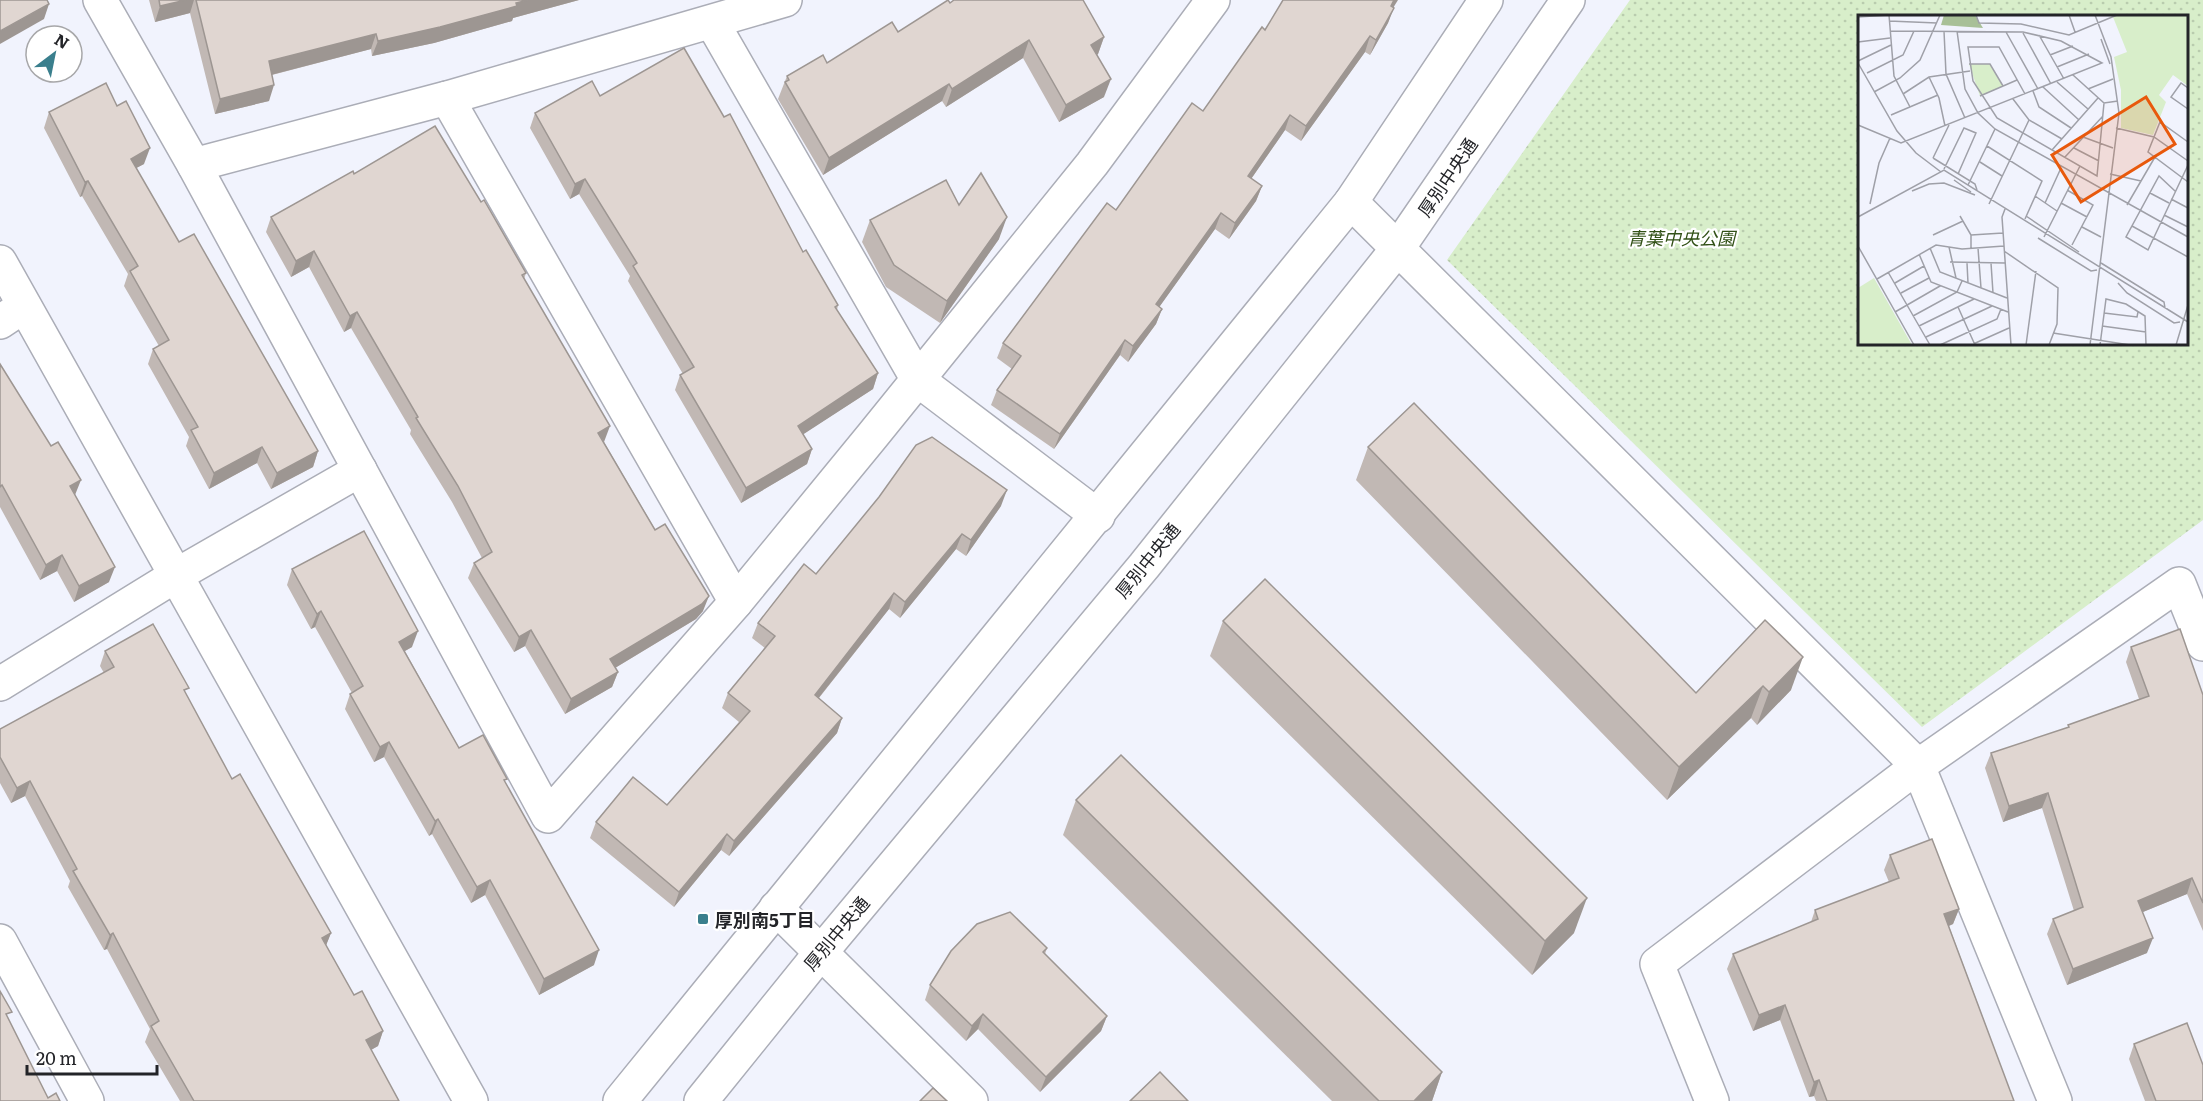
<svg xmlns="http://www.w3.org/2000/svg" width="2203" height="1101" font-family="Literata,'Noto Sans JP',serif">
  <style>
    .park { fill: url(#park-dots); fill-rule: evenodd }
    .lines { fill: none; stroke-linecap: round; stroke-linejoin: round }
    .street-casing { stroke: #abadb7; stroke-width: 36 }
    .secondary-casing { stroke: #abadb7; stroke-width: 36 }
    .street { stroke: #fff; stroke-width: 33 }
    .secondary { stroke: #fff; stroke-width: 33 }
    .wall { fill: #c1b8b4 }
    .shaded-wall { fill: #9d9692 }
    .building { fill: #e0d6d1; stroke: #9d9692; stroke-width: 1.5 }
    .poi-dot { fill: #3a7f8d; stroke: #fff; stroke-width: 2 }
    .labels { text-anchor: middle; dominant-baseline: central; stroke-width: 4.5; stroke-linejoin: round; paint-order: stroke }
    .street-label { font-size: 18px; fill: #232428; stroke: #fff }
    .park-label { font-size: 18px; font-style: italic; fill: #325117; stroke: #fff }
    .poi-label { font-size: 18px; font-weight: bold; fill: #232428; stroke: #fff; text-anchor: start }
    .inset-road { fill: none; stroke: #9fa0a8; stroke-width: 1.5 }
    .view { fill: #e8590c; fill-opacity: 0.15; stroke: #e8590c; stroke-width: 3 }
    .inset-edge { fill: none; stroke: #232428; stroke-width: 3 }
  </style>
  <defs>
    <pattern id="park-dots" width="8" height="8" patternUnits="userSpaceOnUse" patternTransform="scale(1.5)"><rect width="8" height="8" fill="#d8eeca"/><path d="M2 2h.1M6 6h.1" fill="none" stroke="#b9ccae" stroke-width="1.8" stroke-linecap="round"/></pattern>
  </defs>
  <rect width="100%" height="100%" fill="#f1f3fd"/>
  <path class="park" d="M1630 0H2203V520L1922 727 1447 260ZM1860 16H2186V344H1860Z"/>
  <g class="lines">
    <g class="street-casing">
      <g id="street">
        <polyline points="100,0 194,165 548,816 736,602 873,435 1092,164 1213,0"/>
        <polyline points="712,22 918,380 1098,516"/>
        <polyline points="447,98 736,602"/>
        <polyline points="194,165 447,98 785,0"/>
        <polyline points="1351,202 1918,766 2055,1101"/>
        <polyline points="0,262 471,1101"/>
        <polyline points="0,322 24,306"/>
        <polyline points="0,684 175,576 360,470"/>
        <polyline points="776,908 971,1101"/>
        <polyline points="0,941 87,1101"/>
        <polyline points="1712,1101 1657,964 1918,766 2179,584 2203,644"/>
      </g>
    </g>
    <g class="secondary-casing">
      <g id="secondary">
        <polyline points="620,1101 1351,202 1486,0"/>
        <polyline points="701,1101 822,951 1144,566 1398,248 1568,0"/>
      </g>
    </g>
    <use href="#street" class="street"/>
    <use href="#secondary" class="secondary"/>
  </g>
  <g class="wall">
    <polygon points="149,0 579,0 513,18 512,21 434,43 372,56 371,49 272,75 269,101 215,114 190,13 155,22"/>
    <polygon points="950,3 1104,37 1098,54 1097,55 1104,97 1059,122 1023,58 946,107 942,101 823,175 778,99 787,76 827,63 898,32"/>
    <polygon points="1393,8 1388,23 1370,55 1365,52 1301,141 1285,130 1251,179 1262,186 1256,201 1229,239 1215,229 1159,307 1162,309 1156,324 1128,362 1120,355 1054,449 991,405 997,390 1012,369 997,358 1003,343 1116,210 1203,111 1265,30"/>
    <polygon points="600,96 724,117 803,252 838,305 837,310 878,373 873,389 803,434 812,449 807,464 741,503 675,390 680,375 683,374 628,281 630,276 579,194 570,199 530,128 535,113"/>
    <polygon points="49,112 144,164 136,168 179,242 318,451 313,467 271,489 257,463 209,489 186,446 189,437 148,364 153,349 159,346 124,286 128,274 82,196 80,197 44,128"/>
    <polygon points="354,174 481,202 526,273 524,279 604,442 703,611 696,619 615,668 618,672 612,687 565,714 525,646 514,652 468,578 474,563 482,558 452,502 410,434 411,430 351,328 344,332 309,267 291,277 266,232 271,217"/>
    <polygon points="959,205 999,239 940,323 886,287 862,242 870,220"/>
    <polygon points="0,364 75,495 109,582 74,602 57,571 40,580 0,507"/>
    <polygon points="1368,447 1696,693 1765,620 1791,690 1757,725 1751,718 1667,800 1356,480"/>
    <polygon points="1001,506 966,556 956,549 900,618 889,609 819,698 842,718 837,733 729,856 721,850 674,907 590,838 596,822 667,805 739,722 722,708 728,693 765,648 752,638 758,623 816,574"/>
    <polygon points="292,569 412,647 405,651 459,748 505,782 594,965 539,995 485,895 471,903 432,834 429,836 384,757 374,762 345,709 350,694 352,693 315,627 311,629 287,585"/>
    <polygon points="1223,621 1574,933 1532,975 1210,656"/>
    <polygon points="2131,647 2203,695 2203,931 2187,894 2143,912 2147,953 2067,985 2047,934 2053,919 2074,911 2042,808 2003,822 1985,768 1991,753 2068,728 2068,725 2139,699 2126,662"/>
    <polygon points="105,651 186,695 232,779 331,933 326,945 354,995 383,1031 378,1046 371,1050 399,1101 180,1101 145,1042 150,1029 107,949 104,950 68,887 70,881 25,796 11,803 0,783 0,729 104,673 100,666"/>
    <polygon points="1076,800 1442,1072 1432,1101 1332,1101 1063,835"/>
    <polygon points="1890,855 1959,909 1953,924 1949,926 2014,1101 1816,1101 1814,1096 1809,1097 1780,1020 1753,1031 1727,969 1733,954 1811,922 1815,910 1889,882 1884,870"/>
    <polygon points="1047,948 1045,954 1107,1016 1101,1031 1040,1092 978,1029 966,1041 925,1000 930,985"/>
    <polygon points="2134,1044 2203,1101 2145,1101 2129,1059"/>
  </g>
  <g class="shaded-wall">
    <polygon points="186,0 194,0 190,13 155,22 160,6"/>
    <polygon points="528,0 579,0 513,18 512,21 434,43 372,56 378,41"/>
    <polygon points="1394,0 1398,0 1385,21 1391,6"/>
    <polygon points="49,4 44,19 0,44 0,31"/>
    <polygon points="1394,8 1388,23 1370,55 1376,40"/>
    <polygon points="376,34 371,49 263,77 269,61"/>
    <polygon points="1370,36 1365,52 1301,141 1306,126"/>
    <polygon points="1104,37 1098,54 1085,62 1091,45"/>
    <polygon points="1029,40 1023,58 946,107 952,89"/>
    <polygon points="1111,79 1104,97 1059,122 1066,105"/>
    <polygon points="949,84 942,101 823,175 829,158"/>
    <polygon points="274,85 269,101 215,114 220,99"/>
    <polygon points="1290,115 1285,130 1242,192 1248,176"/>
    <polygon points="150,148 144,164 125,174 131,159"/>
    <polygon points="585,179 579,194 570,199 575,184"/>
    <polygon points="88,181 82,196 80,197 85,182"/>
    <polygon points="1262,186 1256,201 1229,239 1235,223"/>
    <polygon points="1221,213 1215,229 1150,320 1156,304"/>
    <polygon points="1007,217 999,239 940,323 947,301"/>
    <polygon points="314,251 309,267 291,277 296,261"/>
    <polygon points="1162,309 1156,324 1128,362 1133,346"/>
    <polygon points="357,312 351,328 344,332 350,316"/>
    <polygon points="1125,340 1120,355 1054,449 1060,434"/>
    <polygon points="878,373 873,389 793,441 798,426"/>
    <polygon points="610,426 604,442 598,433"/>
    <polygon points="262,447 257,463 209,489 214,473"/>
    <polygon points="812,449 807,464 741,503 746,488"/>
    <polygon points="318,451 313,467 271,489 277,473"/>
    <polygon points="81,480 75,495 70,486"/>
    <polygon points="1007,490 1001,506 966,556 971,540"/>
    <polygon points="962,534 956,549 900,618 905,602"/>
    <polygon points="62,555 57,571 40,580 46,565"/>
    <polygon points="115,567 109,582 74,602 79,586"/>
    <polygon points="894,593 889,609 809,710 815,695"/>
    <polygon points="709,596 703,611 696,619 605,674 610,659"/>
    <polygon points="321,611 315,627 311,629 317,614"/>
    <polygon points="531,630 525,646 514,652 519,637"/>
    <polygon points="418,631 412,647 394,657 399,642"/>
    <polygon points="1803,657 1791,690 1757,725 1769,692"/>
    <polygon points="618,672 612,687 565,714 571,699"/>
    <polygon points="1763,686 1751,718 1667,800 1679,767"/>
    <polygon points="842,718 837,733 729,856 734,841"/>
    <polygon points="389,742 384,757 374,762 380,747"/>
    <polygon points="30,781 25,796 11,803 17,788"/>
    <polygon points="2048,793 2042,808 2003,822 2009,806"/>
    <polygon points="438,819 432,834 429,836 435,821"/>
    <polygon points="727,834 721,850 674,907 679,892"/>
    <polygon points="2192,878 2187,894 2133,916 2138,901"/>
    <polygon points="490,880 485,895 471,903 477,887"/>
    <polygon points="1587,898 1574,933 1532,975 1545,941"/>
    <polygon points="1959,909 1953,924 1939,930 1944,914"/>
    <polygon points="113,933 107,949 104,950 110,935"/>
    <polygon points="331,933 325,948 322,938"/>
    <polygon points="2153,938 2147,953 2067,985 2073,969"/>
    <polygon points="599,950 594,965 539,995 544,979"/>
    <polygon points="1785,1005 1780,1020 1753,1031 1759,1015"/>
    <polygon points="983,1014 978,1029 966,1041 972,1026"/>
    <polygon points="1107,1016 1101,1031 1040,1092 1046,1077"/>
    <polygon points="383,1031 378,1046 360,1056 366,1040"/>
    <polygon points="1442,1072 1432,1101 1414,1101"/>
    <polygon points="1819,1080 1814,1096 1809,1097 1814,1082"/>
  </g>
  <g class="building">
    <polygon points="0,0 47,0 49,4 0,31"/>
    <polygon points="159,0 186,0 160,6"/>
    <polygon points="196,0 528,0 516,3 517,6 440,27 378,41 376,34 269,61 274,85 220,99"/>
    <polygon points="948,0 950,3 954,0 1083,0 1104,37 1091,45 1111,79 1066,105 1029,40 952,89 949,84 829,158 785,82 789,80 787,76 823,55 827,63 892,22 898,32"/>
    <polygon points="1283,0 1394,0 1391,6 1394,8 1376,40 1370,36 1306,126 1290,115 1248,176 1262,186 1235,223 1221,213 1156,304 1162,309 1133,346 1125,340 1060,434 997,390 1021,356 1003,343 1107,203 1116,210 1192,103 1203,111 1262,27 1265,30"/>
    <polygon points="684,48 724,117 730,114 803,252 806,250 838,305 835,307 878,373 798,426 812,449 746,488 680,375 694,367 633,266 637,263 585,179 575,184 535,113 592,81 600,96"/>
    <polygon points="106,83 117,106 126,101 150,148 131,159 179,242 194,234 318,451 277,473 262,447 214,473 191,430 198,427 153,349 169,340 130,271 138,266 88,181 85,182 49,112"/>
    <polygon points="435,126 481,202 484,200 526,273 522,275 610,426 598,433 655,530 665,524 709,596 702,604 610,659 618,672 571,699 531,630 519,637 474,563 492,552 458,486 416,418 418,417 357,312 350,316 314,251 296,261 271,217 353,171 354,174"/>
    <polygon points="981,173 1007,217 947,301 894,265 870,220 946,180 959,205"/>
    <polygon points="0,364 51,446 58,442 81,480 70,486 115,567 79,586 62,555 46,565 2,485 0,487"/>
    <polygon points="1414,403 1696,693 1765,620 1803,657 1769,692 1763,686 1679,767 1368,447"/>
    <polygon points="932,437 1007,490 971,540 962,534 905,602 894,593 815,695 842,718 734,841 727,834 679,892 596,822 633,777 667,805 750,711 728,693 775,636 758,623 804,564 816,574 879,497 916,445"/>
    <polygon points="364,531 418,631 399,642 459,748 483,735 507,779 504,780 599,950 544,979 490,880 477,887 438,819 435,821 389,742 380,747 350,694 363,686 321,611 317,614 292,569"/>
    <polygon points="1265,579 1587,898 1545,941 1223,621"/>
    <polygon points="153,624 189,688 184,690 232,779 240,774 331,933 322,938 354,995 362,991 383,1031 366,1040 399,1101 194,1101 151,1026 159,1021 113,933 110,935 73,871 77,869 30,781 17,788 0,757 0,729 114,667 105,651"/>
    <polygon points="2180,629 2203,695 2203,903 2192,878 2138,901 2153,938 2073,969 2053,919 2083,907 2048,793 2009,806 1991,753 2069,727 2068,725 2149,696 2131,647"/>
    <polygon points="1121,755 1442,1072 1414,1101 1379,1101 1076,800"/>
    <polygon points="1932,839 1959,909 1944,914 2014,1101 1827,1101 1819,1080 1814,1082 1785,1005 1759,1015 1733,954 1818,919 1815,910 1899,878 1890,855"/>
    <polygon points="1010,912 1047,948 1043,952 1107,1016 1046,1077 983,1014 972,1026 930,985 951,951 977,924"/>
    <polygon points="0,991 12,1012 6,1014 48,1098 56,1093 60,1101 0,1101"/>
    <polygon points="2187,1023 2203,1065 2203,1101 2156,1101 2134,1044"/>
    <polygon points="1160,1072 1188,1101 1130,1101"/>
    <polygon points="933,1088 947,1101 920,1101"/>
  </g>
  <rect class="poi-dot" x="697" y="913" width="12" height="12" rx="3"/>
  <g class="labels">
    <g class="street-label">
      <text transform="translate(1447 177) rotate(-56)">厚別中央通</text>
      <text transform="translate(1147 560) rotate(-51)">厚別中央通</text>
      <text transform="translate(836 933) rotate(-50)">厚別中央通</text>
    </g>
    <g class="park-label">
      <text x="1681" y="237">青葉中央公園</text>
    </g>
    <g class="poi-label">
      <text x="715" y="919">厚別南5丁目</text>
    </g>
  </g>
  <g transform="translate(1858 15)">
    <rect width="330" height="330" fill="#f1f3fd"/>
    <path d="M86 0H117L125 13 83 10Z" fill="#a8c097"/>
    <path d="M261 0H330V71L315 60 301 80 308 87 295 120 263 113V75L256 42 269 37 255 2ZM111 49H132L145 71 122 81ZM16 263 54 330H0V273Z" fill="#d8eeca"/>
    <path class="inset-road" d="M31 0 36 61 52 92M118 0 121 8 163 9 211 20 259 0M211 0 217 17M0 2 31 0M31 6 79 8M86 16 88 59 107 103M99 16 107 74 120 98 137 114 330 222M148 17 180 74M165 18 193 69M181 20 206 64M243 24 252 49M0 27 32 23M192 40 215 31M0 46 33 30M0 48 39 116 58 138 83 157M111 49H132L145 71M199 52 231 39M9 58 45 40 56 16M215 60 246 88 260 86M71 62 81 83 87 111M199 67 230 94M185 72 221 105M330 73 323 68 313 82 330 94M230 74 255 64M175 76 181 92 213 113M16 77 42 63 62 45 82 0M45 79 71 62 112 56M167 79 141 32H110L115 66 139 103 239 161 246 88M122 81 159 65M155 84 171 105 204 124M33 100 80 80M0 110 43 128 244 48 203 26 165 17 32 16M258 113 296 122 330 146M225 122 255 133M330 127 302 107 290 137 330 167M129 131 184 166 167 204M216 133 241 146M194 135 240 83M207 142 245 101M75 143 117 169 119 175M75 143 91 110M122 147 144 161M86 154 106 113 118 118 100 159M252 159 283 166M96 165 113 177M110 170 137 114M209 175 235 190 214 230M54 176 71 169 86 168 117 180M317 176 301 161 268 222 290 235 330 150M292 178 311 188M177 181 199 196M313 184 330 193M187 188 203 153M203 188 229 202M12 189 21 148 32 123M131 189 171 105M269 190 297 142M147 194 144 202 153 330M306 200 330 212M102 201 113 220V233M168 201 221 237M0 202 86 155 330 307M274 211 330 242M224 212 243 222M75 220 105 206M113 220 145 218M186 222 222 151M180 223 233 256 239 255M0 231 56 330M91 232 98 263M72 233 82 257 149 283M120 233 123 273M146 236 200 273 199 309 191 330M61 239 73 267 150 297M92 247 147 248M109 248 110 268M133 248 135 278M243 248 306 287 307 293M30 257 72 330M19 264 78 230 104 234 146 231M37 268 66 251M260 268 269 278 316 308 322 307M43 278 71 263M100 292 117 330M37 297 82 271M246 298 279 302 280 297M55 301 99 277 104 266M61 311 116 284M244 311 288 317M195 318 272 330M68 322 134 291M82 330 139 304 143 294M113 330 151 313M168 330 178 256M232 330 261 98 253 42 237 0M242 330 248 284 268 289 287 301 288 330M318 330 330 290"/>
    <path class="view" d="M288 82 317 129 223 187 194 140Z"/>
    <rect width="330" height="330" class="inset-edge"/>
  </g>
  <g transform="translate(54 54) rotate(32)"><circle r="28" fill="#ffffff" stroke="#a7a7a9" stroke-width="1.5"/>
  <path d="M0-4.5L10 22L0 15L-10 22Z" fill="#3a7f8d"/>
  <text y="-9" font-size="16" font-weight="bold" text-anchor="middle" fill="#232428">N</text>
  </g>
  <path d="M27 1065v9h130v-9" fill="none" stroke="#232428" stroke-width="3"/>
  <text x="36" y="1065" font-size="18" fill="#232428" stroke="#ffffff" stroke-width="4.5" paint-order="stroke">20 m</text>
</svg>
